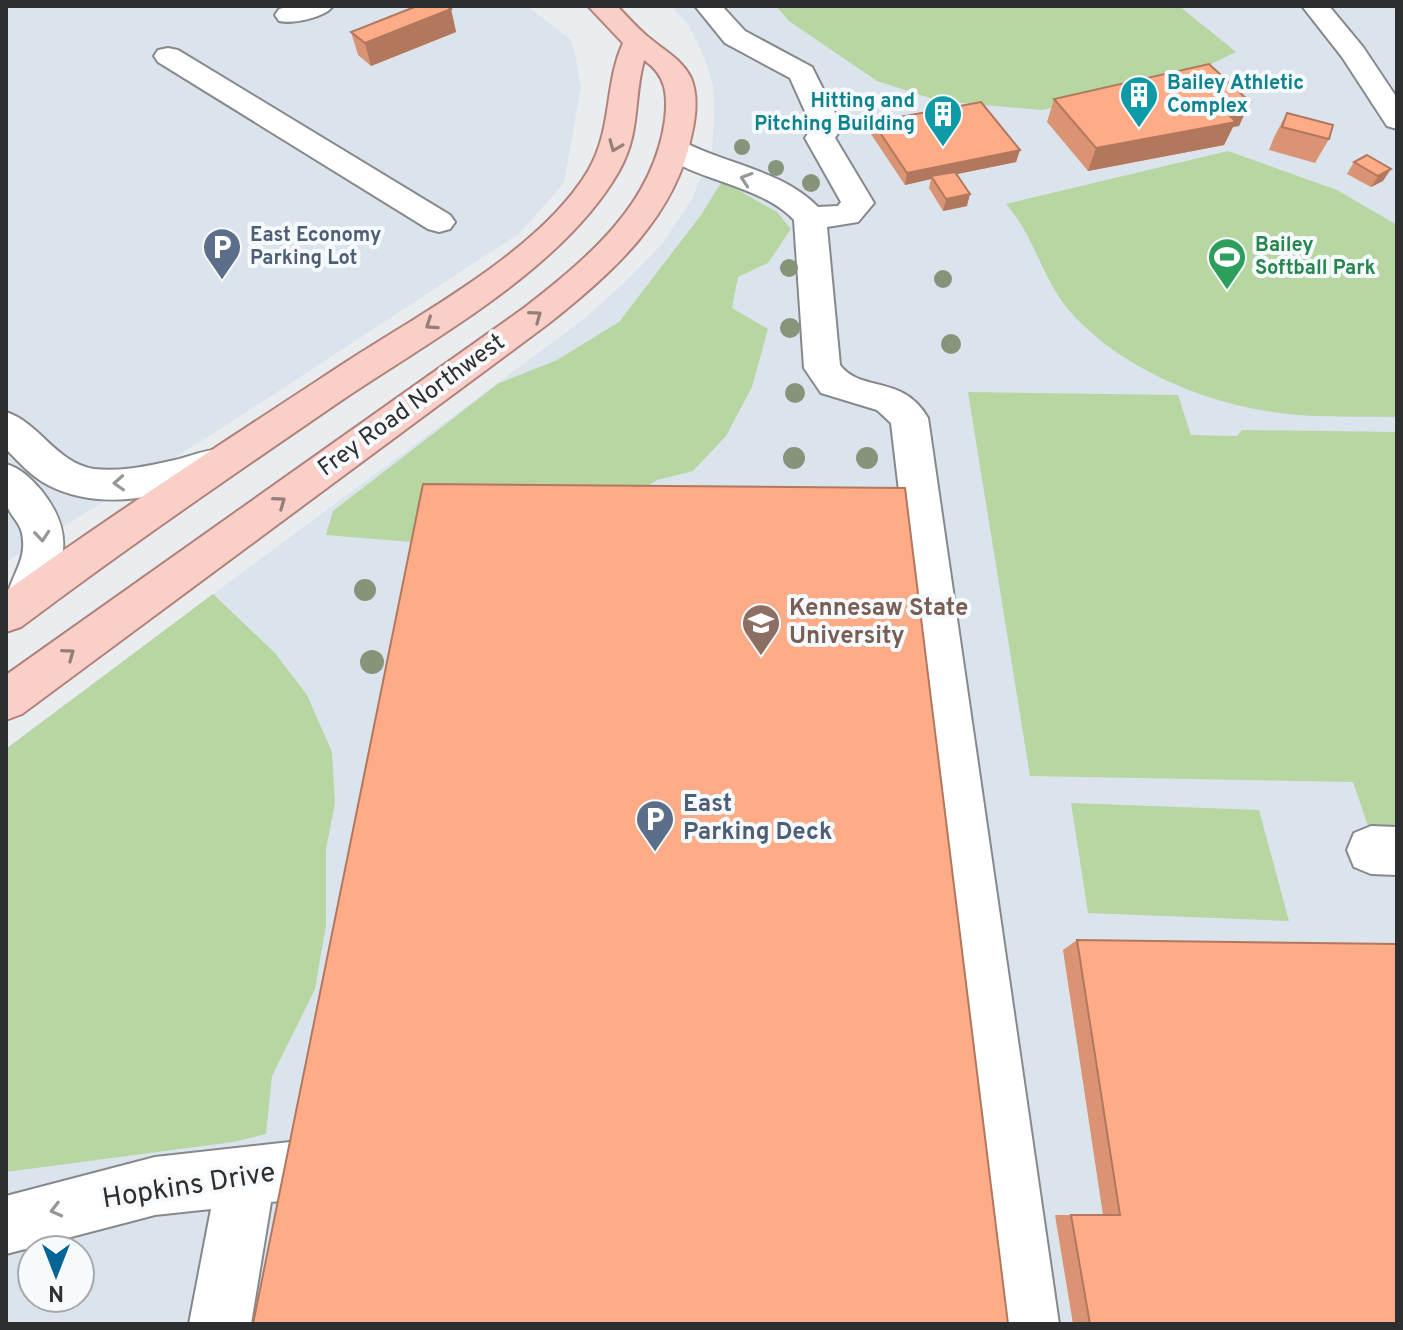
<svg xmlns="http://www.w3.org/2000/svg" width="1403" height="1330" font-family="Overpass,sans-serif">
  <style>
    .built { fill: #dbe4ed; fill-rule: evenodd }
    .green { fill: #b7d6a1 }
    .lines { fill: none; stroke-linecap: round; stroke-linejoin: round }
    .minor-casing { stroke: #86898c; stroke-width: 4 }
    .major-casing { stroke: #b0827b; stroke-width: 4 }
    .minor { fill: #fff; fill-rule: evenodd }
    .major { fill: #facfc8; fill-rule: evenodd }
    .tree { fill: #85957a }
    .wall { fill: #da9474 }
    .shaded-wall { fill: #b2785e }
    .building { fill: #feac87; stroke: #b2785e; stroke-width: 2 }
    .oneway { stroke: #947e7c }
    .oneway2 { stroke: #969698 }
    .labels { text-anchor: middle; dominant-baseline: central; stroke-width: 8; stroke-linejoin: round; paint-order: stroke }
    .far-culture-label { font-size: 20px; font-weight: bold; fill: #0d838f; stroke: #f7fafd; text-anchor: start }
    .far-service-label { font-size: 20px; font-weight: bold; fill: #4e5e75; stroke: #f7fafd; text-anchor: start }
    .far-leisure-label { font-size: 20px; font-weight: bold; fill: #27864d; stroke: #f7fafd; text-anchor: start }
    .street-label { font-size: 24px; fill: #2d2e30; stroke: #f7fafd }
    .education-label { font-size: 24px; font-weight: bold; fill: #785e54; stroke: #f7fafd; text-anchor: start }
    .service-label { font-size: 24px; font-weight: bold; fill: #4e5e75; stroke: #f7fafd; text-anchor: start }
    .near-street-label { font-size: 28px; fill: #2d2e30; stroke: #f7fafd }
  </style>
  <rect width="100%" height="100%" fill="#eaedf0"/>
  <g class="built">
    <polygon points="6,6 527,6 570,39 575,53 581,87 564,183 520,233 216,432 6,562"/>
    <path d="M671 6H1397V1324H6V748L581 321 624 283 662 244 692 199 712 149 714 117 713 86 705 59 689 26ZM32 1250H80V1298H32Z"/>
  </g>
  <g class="green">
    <polygon points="776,6 1179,6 1236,52 1177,80 1042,110 939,101 877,81 789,21"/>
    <path d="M1228 151 1337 190 1397 225V417C1361 416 1323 418 1288 414 1210 406 1118 369 1067 308 1042 277 1033 234 1006 204Z"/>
    <polygon points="722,181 777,212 791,229 768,263 738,277 732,308 768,329 752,387 726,436 693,471 657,480 614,507 424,543 326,535 333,511 499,383 557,360 619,322 701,215"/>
    <polygon points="968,392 1178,395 1191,435 1237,436 1242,430 1397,432 1397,830 1369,829 1353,782 1030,776"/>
    <polygon points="213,594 275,653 307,695 332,752 335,803 326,849 326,925 315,989 272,1076 266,1134 233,1142 6,1172 6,749"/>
    <polygon points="1071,803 1259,810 1289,921 1088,913"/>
  </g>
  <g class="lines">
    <g class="minor-casing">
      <g id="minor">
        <path d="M290 6H333C324 18 293 24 279 21L275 15 279 9Z"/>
        <path d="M695 6H722L745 31 812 67 842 127 835 138 874 203 858 222 827 227 840 365C861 393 903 374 928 418L1059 1324H997L891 423 877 410 821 393 804 368 794 220C760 183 680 178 660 149L664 143 675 140 686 143C729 165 783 171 818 207L838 206 841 202 805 138 812 127 790 78 725 43Z"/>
        <polygon points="1302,6 1329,6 1363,47 1397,98 1397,129 1387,126 1342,57"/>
        <polygon points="168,48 178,50 450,215 455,222 450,229 439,232 428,229 158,62 154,56 158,50"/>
        <path d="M6 412C40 423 56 463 94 469 121 472 149 466 175 460 196 455 215 445 236 452L241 462 236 472C177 491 108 516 48 485 32 477 19 462 6 449Z"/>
        <path d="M6 464C22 469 30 478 41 490 78 536 63 567 39 613L24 619 9 613C0 592 22 570 23 548 25 521 10 520 6 502 3 491 6 475 6 464Z"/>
        <polygon points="1371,826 1397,827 1397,875 1371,874 1354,867 1347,850 1354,833"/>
        <polygon points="326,1138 346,1147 355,1167 346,1187 326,1196 271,1202 251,1324 189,1324 211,1209 155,1215 6,1254 6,1196 155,1157"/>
      </g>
    </g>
    <g class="major-casing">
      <path id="major" d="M588 6H617C627 16 636 27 647 36 663 50 681 58 691 78 698 95 696 115 692 133 676 217 612 273 548 324L22 714 6 720V675L524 308C588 258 653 205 665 120 668 94 666 75 644 60 633 100 641 132 619 171 564 268 434 338 342 400 234 474 126 548 21 627L6 632V591C116 512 230 438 343 364 421 313 540 251 588 171 613 128 604 85 623 43Z"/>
    </g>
    <use href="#minor" class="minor"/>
    <use href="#major" class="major"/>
  </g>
  <g class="tree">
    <circle cx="742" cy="147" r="8"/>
    <circle cx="776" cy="168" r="8"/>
    <circle cx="811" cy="183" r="9"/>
    <circle cx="789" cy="268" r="9"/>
    <circle cx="943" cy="279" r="9"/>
    <circle cx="790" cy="328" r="10"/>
    <circle cx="951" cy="344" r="10"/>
    <circle cx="795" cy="393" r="10"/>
    <circle cx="794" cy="458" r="11"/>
    <circle cx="867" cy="458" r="11"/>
    <circle cx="365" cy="590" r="11"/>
    <circle cx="372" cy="662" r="12"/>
  </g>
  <g class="wall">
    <polygon points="451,9 456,32 371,66 358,55 351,32"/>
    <polygon points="1054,99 1250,102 1239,126 1233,127 1224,145 1088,171 1047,122"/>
    <polygon points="1287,113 1329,139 1315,163 1269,150 1274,137"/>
    <polygon points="873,122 1020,150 1016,162 957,174 967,206 943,211 929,188 931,179 905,185 871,134"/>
    <polygon points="1367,155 1383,181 1371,187 1347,174 1354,162"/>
    <polygon points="1077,940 1397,1324 1073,1324 1055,1215 1103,1215 1063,950"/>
  </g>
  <g class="shaded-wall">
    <polygon points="451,9 456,32 371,66 365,43"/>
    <polygon points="1250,102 1239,126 1233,127 1224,145 1088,171 1096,148 1222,108"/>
    <polygon points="1020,150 1016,162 933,179 931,176 931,179 905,185 907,173"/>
    <polygon points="1391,169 1383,181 1371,187 1378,176"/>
    <polygon points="970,194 967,206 943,211 946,199"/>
  </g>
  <g class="building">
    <polygon points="417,6 447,6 451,9 365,43 351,32"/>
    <polygon points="1209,64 1250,102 1222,108 1236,122 1096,148 1054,99"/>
    <polygon points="981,102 1020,150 907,173 873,122"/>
    <polygon points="1287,113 1333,125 1329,139 1282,127"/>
    <polygon points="1367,155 1391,169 1378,176 1354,162"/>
    <polygon points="955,172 970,194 946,199 931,176"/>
    <polygon points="423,484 905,488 1008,1324 253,1324"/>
    <polygon points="1077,940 1397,944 1397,1324 1090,1324 1071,1215 1120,1215"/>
  </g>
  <defs><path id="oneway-chevron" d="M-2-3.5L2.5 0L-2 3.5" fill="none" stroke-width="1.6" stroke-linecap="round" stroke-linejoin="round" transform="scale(2)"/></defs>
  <g class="oneway">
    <use href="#oneway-chevron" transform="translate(615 146) rotate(112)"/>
    <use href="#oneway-chevron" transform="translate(536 316) rotate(-36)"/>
    <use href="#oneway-chevron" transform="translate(431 324) rotate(146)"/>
    <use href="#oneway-chevron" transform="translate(280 502) rotate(-36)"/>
    <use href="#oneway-chevron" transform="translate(69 654) rotate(-36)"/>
  </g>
  <g class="oneway2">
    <use href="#oneway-chevron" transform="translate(746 179) rotate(-162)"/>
    <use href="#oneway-chevron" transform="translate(119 483) rotate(177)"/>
    <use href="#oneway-chevron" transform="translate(42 536) rotate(85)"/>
    <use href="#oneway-chevron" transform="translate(56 1210) rotate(166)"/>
  </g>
  <defs>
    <g id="building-pin" transform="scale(2)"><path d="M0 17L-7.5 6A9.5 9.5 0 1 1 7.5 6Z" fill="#0f9aa8" stroke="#f7fafd"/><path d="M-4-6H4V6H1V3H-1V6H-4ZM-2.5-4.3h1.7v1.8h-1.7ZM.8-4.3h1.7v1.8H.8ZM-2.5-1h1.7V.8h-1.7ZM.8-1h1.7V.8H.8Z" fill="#fff"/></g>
    <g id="parking-pin" transform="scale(2)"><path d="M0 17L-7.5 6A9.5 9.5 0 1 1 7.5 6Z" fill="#5c6f8a" stroke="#f7fafd"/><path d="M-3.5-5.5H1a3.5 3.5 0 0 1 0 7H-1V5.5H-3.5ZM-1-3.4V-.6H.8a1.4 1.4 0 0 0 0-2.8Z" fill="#fff"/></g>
    <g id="stadium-pin" transform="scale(2)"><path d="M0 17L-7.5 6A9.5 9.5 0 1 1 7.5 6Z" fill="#2e9e5b" stroke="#f7fafd"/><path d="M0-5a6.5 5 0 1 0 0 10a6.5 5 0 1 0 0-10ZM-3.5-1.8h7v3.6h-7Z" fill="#fff"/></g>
    <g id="university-pin" transform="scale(2)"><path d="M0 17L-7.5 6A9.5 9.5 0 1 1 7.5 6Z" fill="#8d6e63" stroke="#f7fafd"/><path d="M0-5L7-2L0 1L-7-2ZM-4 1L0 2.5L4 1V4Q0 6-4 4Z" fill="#fff"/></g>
  </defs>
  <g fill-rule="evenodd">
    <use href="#building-pin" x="1139" y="95"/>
    <use href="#building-pin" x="943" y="114"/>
    <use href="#parking-pin" x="222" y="247"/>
    <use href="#stadium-pin" x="1227" y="257"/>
    <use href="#university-pin" x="761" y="623"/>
    <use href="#parking-pin" x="655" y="819"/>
  </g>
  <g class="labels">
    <g class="far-culture-label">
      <text x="1167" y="84">Bailey Athletic<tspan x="1167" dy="23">Complex</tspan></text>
      <text x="915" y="102" text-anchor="end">Hitting and<tspan x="915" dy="23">Pitching Building</tspan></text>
    </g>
    <g class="far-service-label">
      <text x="250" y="236">East Economy<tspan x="250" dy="23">Parking Lot</tspan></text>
    </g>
    <g class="far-leisure-label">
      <text x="1255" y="246">Bailey<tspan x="1255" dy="23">Softball Park</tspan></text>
    </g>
    <g class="street-label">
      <text transform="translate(412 406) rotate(-36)">Frey Road Northwest</text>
    </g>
    <g class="education-label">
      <text x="789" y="609">Kennesaw State<tspan x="789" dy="28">University</tspan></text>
    </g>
    <g class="service-label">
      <text x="683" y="805">East<tspan x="683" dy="28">Parking Deck</tspan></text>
    </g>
    <g class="near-street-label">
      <text transform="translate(189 1187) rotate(-9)">Hopkins Drive</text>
    </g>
  </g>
  <rect width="1403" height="1330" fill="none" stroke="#2d2e30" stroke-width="16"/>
  <g transform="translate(56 1274) rotate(180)"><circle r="38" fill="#f7fafd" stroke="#a6a8ab" stroke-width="2"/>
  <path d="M0-6L14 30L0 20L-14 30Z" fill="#006594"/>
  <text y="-12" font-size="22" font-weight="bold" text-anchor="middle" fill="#2d2e30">N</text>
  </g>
</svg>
